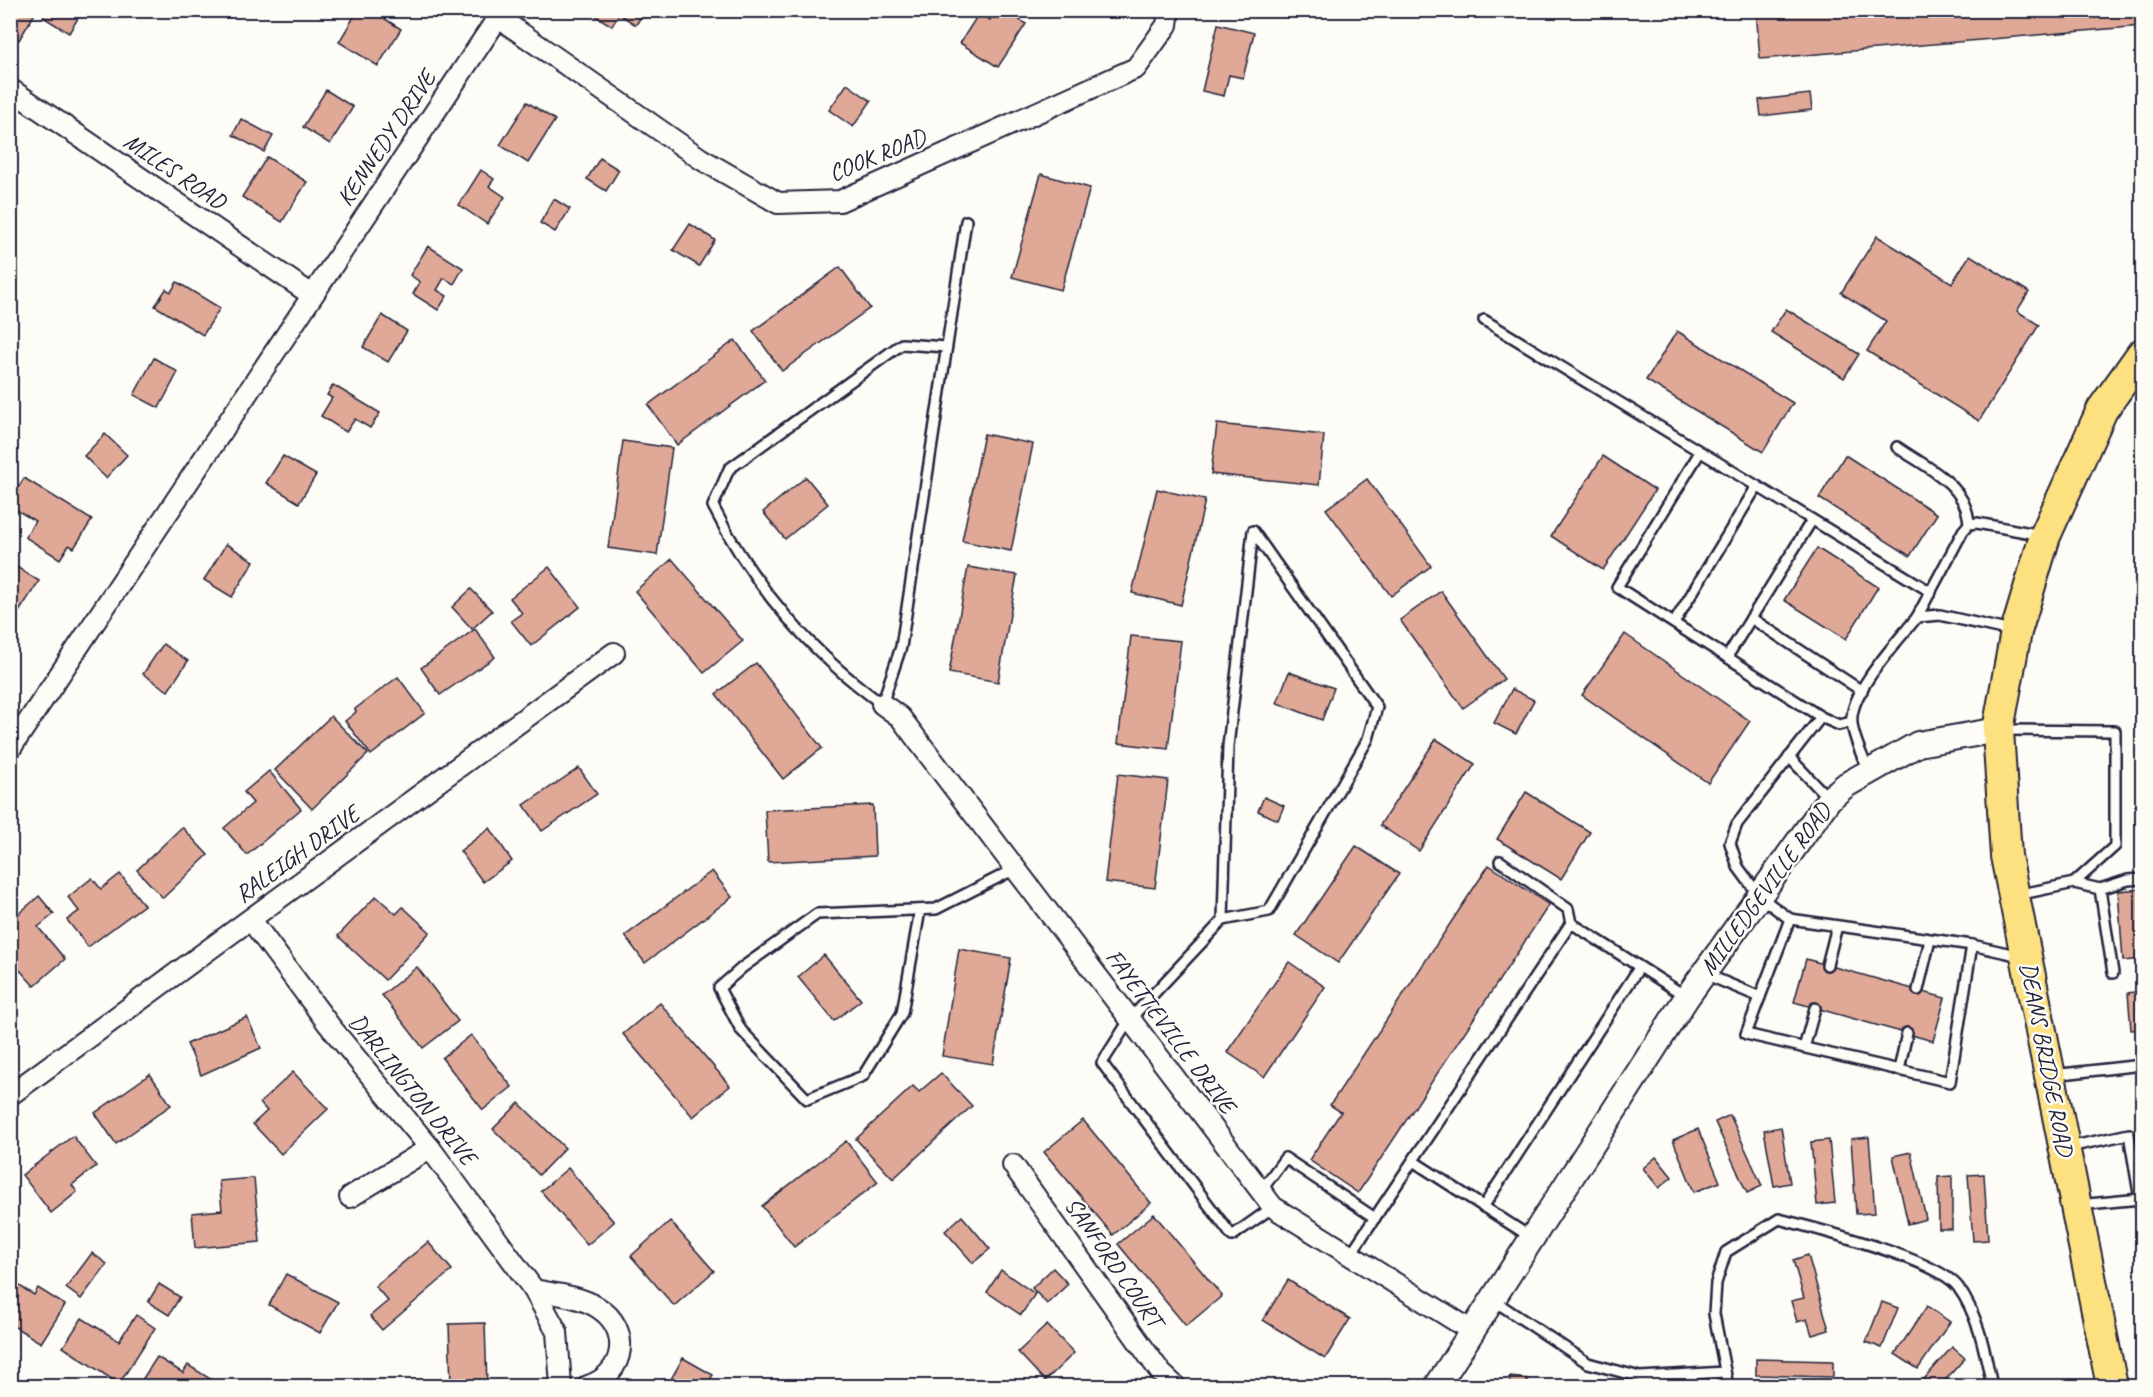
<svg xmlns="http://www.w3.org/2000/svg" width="2153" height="1397" font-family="Caveat,sans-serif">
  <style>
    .building { fill: #dfa897; stroke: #22223b; stroke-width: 1.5 }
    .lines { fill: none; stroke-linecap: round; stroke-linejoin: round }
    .service-casing { stroke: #22223b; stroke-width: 14 }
    .minor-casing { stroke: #22223b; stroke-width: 24 }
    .tertiary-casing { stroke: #22223b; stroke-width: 28 }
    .primary-casing { stroke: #22223b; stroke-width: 34 }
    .service { stroke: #fdfcf7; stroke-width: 9 }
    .minor { stroke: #fdfcf7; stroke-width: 20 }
    .tertiary { stroke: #fdfcf7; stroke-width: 24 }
    .primary { stroke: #fde080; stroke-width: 30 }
    .labels { text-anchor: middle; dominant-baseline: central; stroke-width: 5; stroke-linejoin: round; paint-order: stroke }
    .street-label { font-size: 24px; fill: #22223b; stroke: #fdfcf7 }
  </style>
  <rect width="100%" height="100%" fill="#fdfcf7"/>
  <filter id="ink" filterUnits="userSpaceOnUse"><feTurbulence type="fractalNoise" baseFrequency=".0167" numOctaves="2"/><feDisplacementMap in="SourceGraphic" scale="12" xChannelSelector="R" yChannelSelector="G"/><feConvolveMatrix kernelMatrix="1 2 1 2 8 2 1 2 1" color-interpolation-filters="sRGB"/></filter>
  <g filter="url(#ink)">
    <g class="building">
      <polygon points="10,10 37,10 19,40 10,35"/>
      <polygon points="47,10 83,10 69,33 43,17"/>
      <polygon points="358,10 371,10 401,29 378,66 339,42"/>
      <polygon points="645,10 636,25 619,14 612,26 588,11"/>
      <polygon points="996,10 1004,10 1026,24 998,67 960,43 979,13 990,20"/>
      <polygon points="1756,10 2142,10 2142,26 1760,59"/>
      <polygon points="1218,24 1254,33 1243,78 1229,75 1224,96 1202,91"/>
      <polygon points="847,84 871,101 853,127 829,110"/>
      <polygon points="326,90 353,107 330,144 303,127"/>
      <polygon points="1810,94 1812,110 1761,116 1759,100"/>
      <polygon points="527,102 555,120 528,163 500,145"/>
      <polygon points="241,119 273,136 264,152 233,135"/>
      <polygon points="267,157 307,182 282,222 242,197"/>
      <polygon points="600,158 619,170 606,191 587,179"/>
      <polygon points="481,170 494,179 489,186 505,197 487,224 459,205"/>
      <polygon points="1041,174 1090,188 1061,290 1012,277"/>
      <polygon points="554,199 570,209 555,232 540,223"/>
      <polygon points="690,224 715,240 699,266 673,250"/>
      <polygon points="1877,236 1952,283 1970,255 2029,292 2017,311 2039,325 1979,421 1867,351 1886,321 1841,293"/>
      <polygon points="428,246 463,268 454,284 444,278 437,290 447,296 438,310 413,294 420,282 410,275"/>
      <polygon points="840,267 870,308 782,371 753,331"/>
      <polygon points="177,282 220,308 203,335 155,306 166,289 171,292"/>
      <polygon points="1786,309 1859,354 1844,378 1771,332"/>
      <polygon points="382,315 407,331 388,362 363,347"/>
      <polygon points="1677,331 1793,403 1763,452 1646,380"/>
      <polygon points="735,340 765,380 677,445 648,405"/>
      <polygon points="154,358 178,372 159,408 134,395"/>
      <polygon points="333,385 380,413 370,428 355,419 346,432 321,416 332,398 327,395"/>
      <polygon points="1217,424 1324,435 1319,485 1211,474"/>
      <polygon points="105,434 127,455 106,478 84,456"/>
      <polygon points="984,434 1033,444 1011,551 962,541"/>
      <polygon points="623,441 672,448 657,555 608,548"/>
      <polygon points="1845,455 1937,514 1910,556 1819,498"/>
      <polygon points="283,456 316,475 299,503 266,483"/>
      <polygon points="1603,456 1655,490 1603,570 1551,536"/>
      <polygon points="806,477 828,504 785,539 763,512"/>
      <polygon points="24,478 92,520 74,548 69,545 60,559 25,537 35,521 10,506 10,501"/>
      <polygon points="1367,479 1431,566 1391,596 1326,509"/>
      <polygon points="1157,489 1205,500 1181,605 1132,593"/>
      <polygon points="226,544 254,561 232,597 204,580"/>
      <polygon points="1817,548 1878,587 1846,639 1784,600"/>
      <polygon points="672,559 743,641 704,673 635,591"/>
      <polygon points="12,564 39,581 13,621 10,620"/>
      <polygon points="549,567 580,607 531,646 511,621 522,613 510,598"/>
      <polygon points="968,567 1017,575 998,682 949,673"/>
      <polygon points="471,589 492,611 472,629 452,607"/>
      <polygon points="1441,591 1504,679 1463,708 1400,620"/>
      <polygon points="475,629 495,657 440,695 421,668"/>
      <polygon points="1625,634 1750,721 1708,783 1582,695"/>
      <polygon points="1131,636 1181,641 1168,749 1118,743"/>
      <polygon points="163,644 188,661 168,691 143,674"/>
      <polygon points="756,663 822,748 783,779 716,694"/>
      <polygon points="1289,672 1334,688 1322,720 1277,703"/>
      <polygon points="398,677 425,713 371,755 345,721 356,712 355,709"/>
      <polygon points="1512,689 1534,700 1516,734 1494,723"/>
      <polygon points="331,716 368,754 312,809 275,770"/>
      <polygon points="1436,739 1475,764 1419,851 1380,825"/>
      <polygon points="579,768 597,794 542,831 524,805"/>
      <polygon points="269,771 301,809 247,855 224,828 253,803 244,792"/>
      <polygon points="1118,774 1168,780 1155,888 1105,882"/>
      <polygon points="1526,792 1590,832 1561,879 1497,839"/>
      <polygon points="1264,797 1284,806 1278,820 1258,811"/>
      <polygon points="873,805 875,856 768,862 765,810"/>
      <polygon points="182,827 208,855 163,898 137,870"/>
      <polygon points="490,828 512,861 483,882 460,851"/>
      <polygon points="1356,846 1399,874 1338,963 1296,935"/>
      <polygon points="1489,865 1549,905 1358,1193 1309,1160 1341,1112 1330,1105"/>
      <polygon points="712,871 732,897 645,963 625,936"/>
      <polygon points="120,874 144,905 88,947 67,920 79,911 68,897 92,878 101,889"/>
      <polygon points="2142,889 2142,959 2123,961 2118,891"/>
      <polygon points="39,896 54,914 38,927 65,959 34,986 10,959 10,921"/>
      <polygon points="376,896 396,914 403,907 430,932 385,980 338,936"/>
      <polygon points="959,949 1011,958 993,1064 942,1056"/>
      <polygon points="824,955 861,1000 834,1021 798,977"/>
      <polygon points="1806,959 1945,998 1933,1041 1794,1002"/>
      <polygon points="1289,962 1325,987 1264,1077 1227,1052"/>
      <polygon points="417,967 458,1021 423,1048 382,995"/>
      <polygon points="2142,991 2142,1029 2131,1030 2128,993"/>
      <polygon points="660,1003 730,1086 693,1117 623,1034"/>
      <polygon points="247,1017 261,1048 201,1075 187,1044"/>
      <polygon points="471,1035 512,1087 483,1110 442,1058"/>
      <polygon points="293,1072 328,1109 281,1154 253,1124 267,1111 260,1103"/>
      <polygon points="941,1073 972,1106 893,1179 856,1139 913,1086 919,1092"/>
      <polygon points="150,1074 171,1105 116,1144 95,1113"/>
      <polygon points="519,1103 565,1148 539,1175 493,1129"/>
      <polygon points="1730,1115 1762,1186 1747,1193 1715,1122"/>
      <polygon points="1083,1120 1151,1203 1113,1235 1044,1152"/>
      <polygon points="1781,1127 1790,1183 1774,1186 1764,1130"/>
      <polygon points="1698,1129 1720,1182 1694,1192 1673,1140"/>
      <polygon points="73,1136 96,1166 72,1185 77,1192 51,1213 22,1175"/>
      <polygon points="1869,1137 1875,1213 1856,1214 1851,1139"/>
      <polygon points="1829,1140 1835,1203 1817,1205 1811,1142"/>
      <polygon points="846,1141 878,1182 794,1247 762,1206"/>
      <polygon points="1911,1152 1926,1219 1908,1224 1893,1156"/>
      <polygon points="1656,1157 1672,1177 1659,1188 1643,1168"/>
      <polygon points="568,1168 614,1222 587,1245 541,1191"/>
      <polygon points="1984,1174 1988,1240 1973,1241 1968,1175"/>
      <polygon points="1952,1176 1952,1229 1939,1229 1938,1177"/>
      <polygon points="254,1178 260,1242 195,1248 192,1213 222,1210 219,1181"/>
      <polygon points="1154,1214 1222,1296 1186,1326 1118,1244"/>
      <polygon points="962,1216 990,1249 973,1263 945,1231"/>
      <polygon points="670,1221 714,1271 674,1306 631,1256"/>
      <polygon points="428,1242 452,1270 382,1330 370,1316 388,1301 375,1286"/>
      <polygon points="92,1253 107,1264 81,1299 66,1288"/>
      <polygon points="1808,1255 1829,1330 1812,1335 1807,1319 1797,1322 1791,1301 1804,1298 1793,1260"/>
      <polygon points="1053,1268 1068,1284 1047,1304 1032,1288"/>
      <polygon points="1001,1270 1035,1294 1021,1315 987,1292"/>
      <polygon points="286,1274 338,1302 320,1333 269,1305"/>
      <polygon points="10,1280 34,1295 38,1288 65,1305 41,1343 10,1324"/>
      <polygon points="1288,1280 1350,1319 1325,1359 1263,1320"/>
      <polygon points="159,1284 180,1297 169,1315 148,1302"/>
      <polygon points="1882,1302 1898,1308 1882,1348 1866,1342"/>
      <polygon points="1927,1306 1950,1322 1918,1369 1895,1354"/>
      <polygon points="136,1315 155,1328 119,1384 63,1347 82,1318 119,1341"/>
      <polygon points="485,1323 487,1386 451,1386 449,1324"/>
      <polygon points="1047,1325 1074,1353 1045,1381 1018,1352"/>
      <polygon points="1952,1347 1965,1358 1940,1386 1918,1386"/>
      <polygon points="157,1357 183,1373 188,1365 220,1385 138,1386"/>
      <polygon points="683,1358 713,1375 706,1386 667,1386"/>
      <polygon points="1756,1359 1833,1361 1833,1377 1756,1375"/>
      <polygon points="1510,1377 1528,1379 1527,1386 1509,1386"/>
    </g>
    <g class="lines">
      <g class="service-casing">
        <g id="service">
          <polyline points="1484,320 1931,592"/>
          <path d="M947 347 902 344 729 469 713 506C752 585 811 653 882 704L901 647 966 221"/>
          <path d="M1897 447C1927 468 1967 484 1969 524"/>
          <polyline points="1700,452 1617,587 1821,717 1839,725 1851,722"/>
          <polyline points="1917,617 1963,531 1969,524 1977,523 2042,535"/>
          <polyline points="1751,618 1862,691"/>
          <polyline points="1674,623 1757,486"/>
          <polyline points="1727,657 1812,520"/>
          <polyline points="1821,717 1737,824 1730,843 1738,867 1760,897 1790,919 1972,945 2020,956"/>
          <polyline points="2003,730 2115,731 2115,846 2074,883 2017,895"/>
          <polyline points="1789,757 1829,799"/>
          <path d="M1868 771C1863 756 1853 738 1852 723 1848 693 1899 640 1917 617L1940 615 2011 631"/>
          <polyline points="1500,861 1568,909 1571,923"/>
          <polyline points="2074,883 2100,889 2113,973"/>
          <polyline points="2100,889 2128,880 2142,879"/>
          <polyline points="920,910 902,1013 863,1076 807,1099 741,1030 719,988 743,967 817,914 936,909 1015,869"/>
          <polyline points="1223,920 1269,911 1368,739 1377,707 1253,531 1228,746 1223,920 1130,1019 1102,1063 1232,1236 1273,1207"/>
          <polyline points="1827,965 1837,926"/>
          <polyline points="1705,974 1760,997 1746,1034 1950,1082 1972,945"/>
          <polyline points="1918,990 1930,940"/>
          <polyline points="1760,997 1790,919"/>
          <polyline points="1804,1048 1815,1008"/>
          <polyline points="1899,1070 1907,1033"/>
          <polyline points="2053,1075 2142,1065"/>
          <polyline points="2069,1147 2129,1134 2140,1199"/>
          <polyline points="1413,1161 1532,1238"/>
          <polyline points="1261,1191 1285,1158 1375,1218"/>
          <polyline points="2078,1205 2140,1199 2142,1214"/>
          <polyline points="1483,1207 1639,968"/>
          <polyline points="1350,1255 1571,923 1687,997"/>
          <polyline points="1493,1300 1588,1363 1640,1377 1725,1372"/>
          <path d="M1728 1386 1714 1314 1716 1283 1726 1252 1779 1219C1817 1229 1937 1259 1958 1287 1979 1316 1985 1353 1992 1386"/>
        </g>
      </g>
      <g class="minor-casing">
        <g id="minor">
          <polyline points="499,18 701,159 778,203 840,201 1136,68 1167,25 1169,10"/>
          <polyline points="10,89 312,295"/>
          <polyline points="882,704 900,717 1273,1207 1472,1331"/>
          <polyline points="10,749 503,10"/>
          <polyline points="251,920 329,1025 430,1148 534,1290 557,1332 561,1386"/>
          <polyline points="10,1095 614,653"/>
          <polyline points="1013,1165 1161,1373 1175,1386"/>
          <polyline points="350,1197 430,1148"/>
          <path d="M534 1290C555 1294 579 1296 597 1307 632 1328 626 1374 588 1386"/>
        </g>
      </g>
      <g class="tertiary-casing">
        <polyline id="tertiary" points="1437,1386 1687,997 1829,799 1846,785 1918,744 1998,730"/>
      </g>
      <g class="primary-casing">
        <polyline id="primary" points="2112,1386 2006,856 1998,730 2016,632 2045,536 2102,410 2142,354"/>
      </g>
      <use href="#service" class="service"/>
      <use href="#minor" class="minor"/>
      <use href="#tertiary" class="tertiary"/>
      <use href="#primary" class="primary"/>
    </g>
  </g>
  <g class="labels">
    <g class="street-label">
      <text transform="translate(386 138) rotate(-56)">KENNEDY DRIVE</text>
      <text transform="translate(877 155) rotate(-22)">COOK ROAD</text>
      <text transform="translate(175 171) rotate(34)">MILES ROAD</text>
      <text transform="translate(297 854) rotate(-36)">RALEIGH DRIVE</text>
      <text transform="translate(1765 889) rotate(-54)">MILLEDGEVILLE ROAD</text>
      <text transform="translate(1171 1031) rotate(53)">FAYETTEVILLE DRIVE</text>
      <text transform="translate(2047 1059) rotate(79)">DEANS BRIDGE ROAD</text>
      <text transform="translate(413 1089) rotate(51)">DARLINGTON DRIVE</text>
      <text transform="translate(1114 1262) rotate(55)">SANFORD COURT</text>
    </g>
  </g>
  <rect width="2153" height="1397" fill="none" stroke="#fdfcf7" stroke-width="36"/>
  <rect x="18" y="18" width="2117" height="1361" fill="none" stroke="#22223b" stroke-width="2" filter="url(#ink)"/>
</svg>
